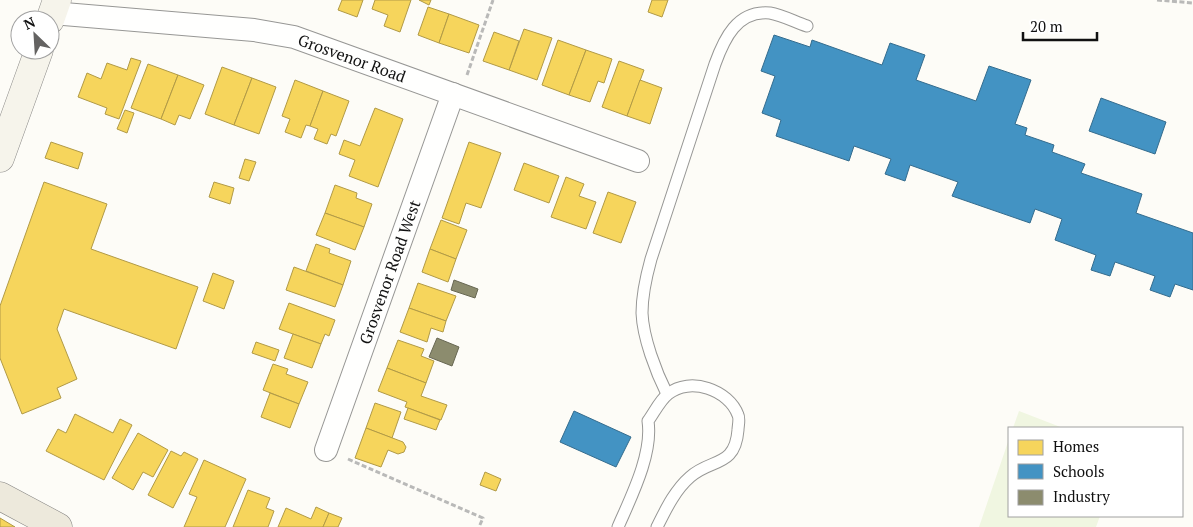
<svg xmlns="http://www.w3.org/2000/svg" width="1193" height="527" font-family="'PT Serif',serif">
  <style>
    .pitch { fill: #f0f6e1 }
    .homes { fill: #f6d55c; stroke: #b19a46 }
    .schools { fill: #4393c3; stroke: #346c8e }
    .industry { fill: #8c8c6e; stroke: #676752 }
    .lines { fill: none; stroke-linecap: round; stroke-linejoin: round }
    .lane-casing { stroke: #979795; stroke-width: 13 }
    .street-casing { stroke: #979795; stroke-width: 24 }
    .secondary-casing { stroke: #8e8d8b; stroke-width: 29 }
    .primary-casing { stroke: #858482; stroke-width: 29 }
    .path { stroke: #b9b9b8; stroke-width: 3; stroke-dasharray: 5 2.5; stroke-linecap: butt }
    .lane { stroke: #fffffe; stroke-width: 11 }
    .street { stroke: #fffffe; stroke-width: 22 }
    .secondary { stroke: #f6f4eb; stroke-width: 28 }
    .primary { stroke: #ede9dc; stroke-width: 28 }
    .labels { text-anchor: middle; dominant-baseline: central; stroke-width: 5; stroke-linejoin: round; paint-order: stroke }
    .street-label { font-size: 16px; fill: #111; stroke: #fff }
  </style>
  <rect width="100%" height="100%" fill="#fdfcf7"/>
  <g class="pitch">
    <polygon points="1019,411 1063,428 1013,428"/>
    <polygon points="1009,439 1009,516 1100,516 1096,527 979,527"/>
  </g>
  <g class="homes">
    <polygon points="342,0 363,0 357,17 338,10"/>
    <polygon points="375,0 411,0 400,32 384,26 388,15 372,9"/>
    <polygon points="419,0 431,0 429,5"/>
    <polygon points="652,0 668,0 662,17 648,12"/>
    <polygon points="428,7 449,14 439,43 418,35"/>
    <polygon points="449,14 479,25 469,53 439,43"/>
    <polygon points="524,29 552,38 537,80 509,70"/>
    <polygon points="494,32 519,41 509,70 483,61"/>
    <polygon points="558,40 586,50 569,95 542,85"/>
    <polygon points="586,50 612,59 604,83 598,81 590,102 569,95"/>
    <polygon points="131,58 141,61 119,119 105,114 107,108 78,97 87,73 101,79 107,63 127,70"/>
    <polygon points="619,61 644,70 627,116 602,107"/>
    <polygon points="148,64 178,75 161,119 131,108"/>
    <polygon points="222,67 252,78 234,125 205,114"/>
    <polygon points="178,75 204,85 190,119 179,115 175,125 161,119"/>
    <polygon points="252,78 276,87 259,134 234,125"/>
    <polygon points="295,80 323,91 310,126 306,125 301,138 285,132 290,119 282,116"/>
    <polygon points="640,80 662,88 650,124 627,116"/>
    <polygon points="323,91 349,101 336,136 331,134 327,144 314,139 318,129 310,126"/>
    <polygon points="375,108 403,119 378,187 349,176 355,160 339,154 344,140 360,146"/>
    <polygon points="125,110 134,113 127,133 117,129"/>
    <polygon points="51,142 83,153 78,169 45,158"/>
    <polygon points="469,142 501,153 481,208 466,203 459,224 442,218"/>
    <polygon points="245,159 256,162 249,181 239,178"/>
    <polygon points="524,163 559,176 549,203 514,190"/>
    <polygon points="566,177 584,184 579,196 596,202 586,229 551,217"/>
    <polygon points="44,182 107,204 91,249 198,287 176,349 64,309 57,329 77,379 57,388 61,398 22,414 0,358 0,306"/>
    <polygon points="214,182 234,188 230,204 209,197"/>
    <polygon points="335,185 357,193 356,198 372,204 364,227 325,213"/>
    <polygon points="608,192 636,202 621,243 593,233"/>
    <polygon points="325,213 364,227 355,250 316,235"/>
    <polygon points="441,220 467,230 456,259 430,249"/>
    <polygon points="316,244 330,249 329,253 351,261 343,285 306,271"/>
    <polygon points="430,249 456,259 448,282 422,272"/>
    <polygon points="294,267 343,285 335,307 286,290"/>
    <polygon points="213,273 234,281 224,309 203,301"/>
    <polygon points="418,283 456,296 446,321 409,308"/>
    <polygon points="289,303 335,320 329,336 325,334 321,344 279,329"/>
    <polygon points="409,308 446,321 443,332 431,328 427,342 400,332"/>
    <polygon points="293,334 321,344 312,368 284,358"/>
    <polygon points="398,340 424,349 421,356 434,361 426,383 387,368"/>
    <polygon points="256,342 279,350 275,361 252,353"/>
    <polygon points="273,364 288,369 286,374 308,382 299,404 263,390"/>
    <polygon points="387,368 426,383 421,396 447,405 441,420 405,407 407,402 378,391"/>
    <polygon points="270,393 299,404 290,428 261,417"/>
    <polygon points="375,403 401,412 392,438 366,428"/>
    <polygon points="408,408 440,420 436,430 404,419"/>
    <polygon points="75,414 113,433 120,419 132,425 104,480 46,451 58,429 66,433"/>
    <polygon points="366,428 403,442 406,447 404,452 398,454 388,450 381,467 355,458"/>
    <polygon points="138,433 168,450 153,477 143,472 133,490 112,478"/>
    <polygon points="171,451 181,456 184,452 198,459 173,508 148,495"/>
    <polygon points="204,460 246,479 225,527 184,527 197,497 189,494"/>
    <polygon points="485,472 501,479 496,491 480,485"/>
    <polygon points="248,490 270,498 266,508 274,511 268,527 233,527"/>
    <polygon points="316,507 329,513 323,527 278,527 286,508 311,519"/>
    <polygon points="329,513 342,518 338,527 323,527"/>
    <polygon points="0,518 15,527 0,527"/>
  </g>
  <g class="schools">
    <polygon points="774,35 810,47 812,40 882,65 890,43 925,55 916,80 976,101 989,66 1031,80 1015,124 1027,128 1025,135 1054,145 1052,152 1085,164 1081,173 1142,194 1136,213 1193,233 1193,290 1175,284 1170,297 1150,290 1155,276 1115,262 1110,276 1091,270 1096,255 1055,240 1062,219 1035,209 1030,223 952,196 958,182 910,165 905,181 885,174 891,159 854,146 849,161 776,136 781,120 762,113 775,76 761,71"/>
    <polygon points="1101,98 1166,122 1155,154 1089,131"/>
    <polygon points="574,411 631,437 616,467 560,442"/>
  </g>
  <g class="industry">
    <polygon points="454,280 478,289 475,298 451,290"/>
    <polygon points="437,338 459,347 452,366 429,357"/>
  </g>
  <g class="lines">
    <g class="lane-casing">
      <g id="lane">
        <path d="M667 394C656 372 643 338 642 313 642 294 646 277 651 259L715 64C724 39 737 10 770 13 782 15 795 22 807 26"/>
        <path d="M618 527C631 497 653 454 648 421 654 413 660 400 668 394 690 376 729 390 738 415 740 419 738 426 738 430 735 468 711 458 690 477 675 490 666 509 657 527"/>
      </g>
    </g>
    <g class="street-casing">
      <g id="street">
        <path id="s1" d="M52 13 254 30 294 37 638 161"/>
        <path id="s2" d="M326 450 453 94"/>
      </g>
    </g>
    <g class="secondary-casing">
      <g id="secondary">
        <polyline points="50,20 57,0"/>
        <polyline points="0,158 39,50"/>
      </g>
    </g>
    <g class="primary-casing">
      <polyline id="primary" points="0,496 58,527"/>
    </g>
    <g class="path">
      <polyline points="1157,0 1193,3"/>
      <polyline points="467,75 493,0"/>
      <polyline points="348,459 483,518 479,527"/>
    </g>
    <use href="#lane" class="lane"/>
    <use href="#street" class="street"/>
    <use href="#secondary" class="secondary"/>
    <use href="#primary" class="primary"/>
  </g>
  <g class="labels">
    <g class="street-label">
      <text stroke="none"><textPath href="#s1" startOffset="305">Grosvenor Road</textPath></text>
      <text stroke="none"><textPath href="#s2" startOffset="189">Grosvenor Road West</textPath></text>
    </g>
  </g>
  <rect x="1008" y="427" width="175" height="90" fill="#ffffff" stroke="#a0a0a0"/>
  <rect x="1018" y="440" width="25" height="15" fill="#f6d55c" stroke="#a0a0a0"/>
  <text x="1053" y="452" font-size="15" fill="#111111">Homes</text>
  <rect x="1018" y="464" width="25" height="15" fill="#4393c3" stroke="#a0a0a0"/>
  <text x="1053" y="477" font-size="15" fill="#111111">Schools</text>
  <rect x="1018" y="490" width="25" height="15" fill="#8c8c6e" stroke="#a0a0a0"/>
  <text x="1053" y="502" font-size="15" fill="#111111">Industry</text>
  <g transform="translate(35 35) rotate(335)"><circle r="24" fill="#ffffff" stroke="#a0a0a0"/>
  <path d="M0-4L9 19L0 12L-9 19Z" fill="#646362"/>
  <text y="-8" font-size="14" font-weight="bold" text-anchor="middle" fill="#111111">N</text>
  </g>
  <path d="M1023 32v8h74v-8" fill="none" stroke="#111111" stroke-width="2.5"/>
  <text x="1030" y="32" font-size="15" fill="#111111" stroke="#ffffff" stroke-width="4" paint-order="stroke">20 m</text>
</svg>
